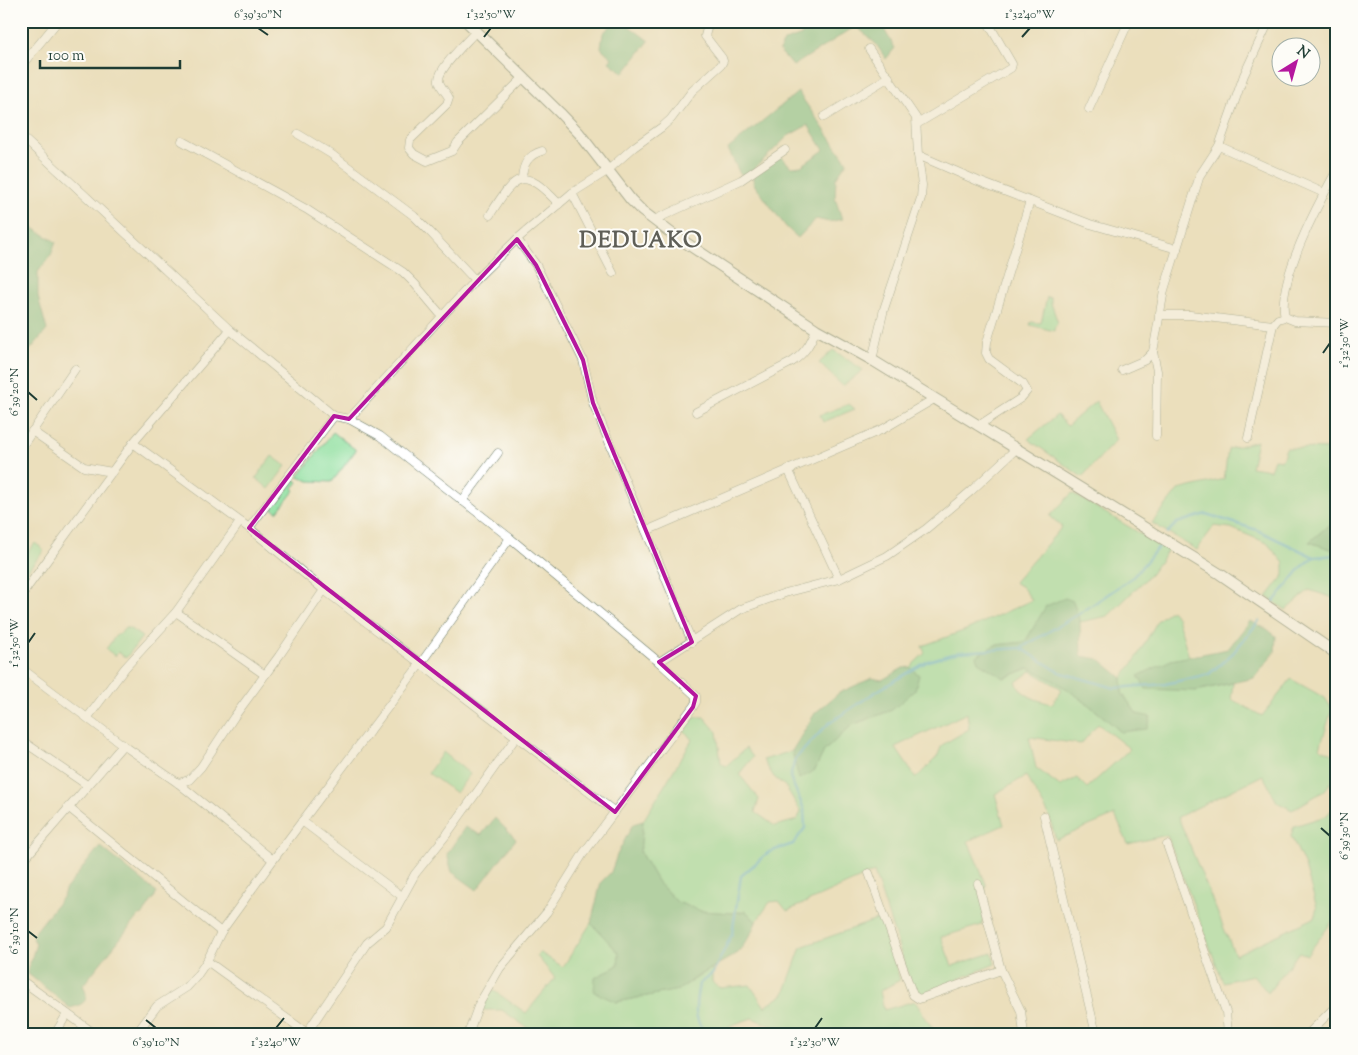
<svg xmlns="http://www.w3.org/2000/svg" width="1358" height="1055" font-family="'Sorts Mill Goudy',serif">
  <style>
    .green { fill: #8edf9f; stroke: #568e6a; fill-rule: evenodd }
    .forest { fill: #72be86; stroke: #487e5d }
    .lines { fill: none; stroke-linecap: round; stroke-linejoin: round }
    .stream { stroke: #55b3d3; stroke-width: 2.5 }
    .minor-casing { stroke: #667664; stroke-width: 9 }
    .tertiary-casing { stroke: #667664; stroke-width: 12 }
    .minor { stroke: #fff; stroke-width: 8 }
    .tertiary { stroke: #fff; stroke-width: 10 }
    .marked { fill: none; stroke: #b5179e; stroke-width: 4; stroke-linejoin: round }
    .ticks { fill: none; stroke: #1f3d34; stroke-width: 2 }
    .labels { text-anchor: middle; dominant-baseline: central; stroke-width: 4; stroke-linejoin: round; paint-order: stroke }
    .district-label { font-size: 22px; font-weight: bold; letter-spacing: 1px; fill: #5f5f57; stroke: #fdfcf7 }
    .neatline { fill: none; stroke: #1f3d34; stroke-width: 2 }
    .ticks-label { font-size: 12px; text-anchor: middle; fill: #1f3d34 }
  </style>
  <rect width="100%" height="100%" fill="#fdfcf7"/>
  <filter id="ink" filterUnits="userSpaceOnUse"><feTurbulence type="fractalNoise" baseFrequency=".02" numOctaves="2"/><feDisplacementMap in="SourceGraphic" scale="10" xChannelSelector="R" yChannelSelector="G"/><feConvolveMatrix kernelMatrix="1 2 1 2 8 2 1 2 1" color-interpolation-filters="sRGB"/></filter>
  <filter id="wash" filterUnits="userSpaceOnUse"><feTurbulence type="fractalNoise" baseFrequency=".0096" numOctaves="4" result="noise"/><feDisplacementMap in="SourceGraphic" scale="20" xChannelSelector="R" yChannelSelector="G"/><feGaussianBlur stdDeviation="1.12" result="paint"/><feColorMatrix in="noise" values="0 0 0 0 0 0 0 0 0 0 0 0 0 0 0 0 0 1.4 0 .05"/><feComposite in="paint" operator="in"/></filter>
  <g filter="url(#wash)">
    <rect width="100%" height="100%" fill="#ebdfbc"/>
    <g class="green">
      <polygon points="1047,297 1051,298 1051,303 1058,323 1055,326 1054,331 1030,325 1031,322 1041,323"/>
      <polygon points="833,350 863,370 843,386 819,363"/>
      <polygon points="1096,401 1116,440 1082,477 1028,439 1057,415 1067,426"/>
      <polygon points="849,404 855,409 823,422 820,415"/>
      <polygon points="333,432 356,450 332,482 309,481 298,477"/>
      <polygon points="1257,441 1251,467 1270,470 1274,459 1282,460 1286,448 1337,449 1337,518 1310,542 1337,551 1337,599 1309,590 1286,610 1267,597 1284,575 1284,563 1267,543 1231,528 1214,526 1197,550 1152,523 1178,490 1224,479 1228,449"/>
      <polygon points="272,456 286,466 269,489 256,478"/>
      <polygon points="295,479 298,482 293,488 295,490 277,512 272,508"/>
      <path d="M1072 493 1168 550 1150 575 1108 616 1080 622 1073 601 1047 606 1025 642 995 645 1004 678 1029 668C1063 683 1093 707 1121 732L1137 714 1122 693V678L1134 662 1158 620 1171 610 1177 617 1189 657 1171 660 1195 691 1233 683 1231 699 1262 716 1291 679 1325 698 1332 709 1320 748 1337 756V775L1324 791 1292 810 1277 802 1263 775 1178 817 1235 955 1314 918 1317 908 1305 866 1291 836 1294 826 1326 816 1337 804V915L1307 955 1299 952 1268 993 1253 975 1223 982 1167 835 1128 844 1115 815 1056 840 1048 813 1026 776 995 794 1004 825 968 841 986 884 982 925 941 937 952 966 992 953 995 964 920 995 914 992 912 987 874 872 787 911 779 901 770 902 756 922 746 911 732 913 701 911 677 902 657 881 640 852 643 821 692 740 684 730 695 717H704L717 732 721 763 726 766 746 748 753 757 739 774 759 799 755 812 775 826 797 820 801 812 786 787 774 777 763 760 792 751 799 778 815 770 824 751 852 725 892 710 919 675 910 667 925 653 922 646 966 630 1032 600 1022 587 1014 582 1062 527 1050 516ZM1031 671 1062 689 1052 704C1039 701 1021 696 1016 682ZM967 713 969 729 942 745 937 757 916 778 895 747ZM1098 724 1130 749 1087 788 1077 778 1060 786 1036 768 1029 737 1081 744Z"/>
      <polygon points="35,543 43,549 43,552 26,572 21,568 21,560"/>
      <polygon points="125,628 129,628 142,637 126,658 118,652 115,656 106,649 117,634 120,634"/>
      <polygon points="443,752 470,774 456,793 428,773"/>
      <polygon points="882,918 900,980 880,991 884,1010 915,1001 936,1034 792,1034 752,1018 729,1026 728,1034 536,1034 502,1010 480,1010 490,988 526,1013 555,978 537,956 539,952 563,967 591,923 619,953 618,965 595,978 616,1002 678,990 712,968 712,982 720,988 750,985 765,1007 784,994 801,947"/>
    </g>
    <g class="forest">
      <polygon points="616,21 622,21 649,41 624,73 609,62 612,58 601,48 603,33"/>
      <polygon points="805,21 879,21 895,48 886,59 876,44 856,26 793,66 779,50 785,41 802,35"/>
      <polygon points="798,92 847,162 836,178 835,198 842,219 829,222 816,219 798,238 786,227 753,183 755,173 781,156 791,167 801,166 824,150 808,125 788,136 748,175 740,174 728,149"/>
      <polygon points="25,223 56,242 51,255 38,272 38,297 47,330 30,350 21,335 21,224"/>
      <polygon points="1337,518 1337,551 1309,542"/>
      <path d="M1065 598 1073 601 1080 622 1081 656 1099 659 1122 678V693L1137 714 1151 717 1147 729 1121 732C1093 707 1063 683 1029 668L1004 678 978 662 976 656 995 645 1025 642 1046 606Z"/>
      <polygon points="1250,621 1267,629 1276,636 1275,652 1254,678 1195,691 1146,689 1138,676 1171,660 1228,649"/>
      <polygon points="910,667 919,675 915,690 892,710 852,725 824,751 815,770 799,779 792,751 815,713 839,693 872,678 882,680 903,668"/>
      <polygon points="495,818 516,839 477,890 452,872 447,854 465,827 481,835"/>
      <polygon points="643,821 640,852 657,881 677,902 701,911 732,913 746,911 756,922 750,936 738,953 700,975 678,990 616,1002 594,992 595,978 618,965 619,953 591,923 601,882 611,872 617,855 633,824"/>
      <path d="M100 846 157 893 142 916 139 915 83 985C90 1000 85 1004 70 1008L27 973 36 944 32 936 63 896 65 890Z"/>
    </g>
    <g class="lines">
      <g class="stream">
        <polyline points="1167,533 1177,523 1206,514 1257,530 1314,557"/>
        <polyline points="1271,605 1301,568 1314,557 1337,555"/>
        <polyline points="1021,648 1082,612 1133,577 1161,544"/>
        <path d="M708 1034C691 1022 696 1001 699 984L713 973 732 934 741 876 769 852 793 844 805 828 804 809 790 777 795 759 828 724 877 691 928 661 959 652 1021 648 1059 672 1115 688 1165 684 1209 674 1233 653 1259 621"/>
      </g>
    </g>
  </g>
  <g filter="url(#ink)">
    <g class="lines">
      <g class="minor-casing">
        <g id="minor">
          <polyline points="1326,21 1337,26"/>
          <path d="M476 31C468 41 437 69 439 81 440 87 446 92 449 98L447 104 410 140 409 148 414 154 427 161 452 151 458 142 524 77"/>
          <polyline points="869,49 916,118 918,155 922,185 921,198 884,309 872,360"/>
          <polyline points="21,66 58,21"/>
          <polyline points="1089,109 1129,21"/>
          <polyline points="824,117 889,77"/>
          <polyline points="917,124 1011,68 1012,64 987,21"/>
          <polyline points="298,134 331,154 414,216 430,232 475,280"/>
          <polyline points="21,136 230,330 133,443 21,596"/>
          <polyline points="182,141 306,209 403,272 415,284 442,316"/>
          <polyline points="1219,146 1324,193"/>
          <polyline points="918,155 978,181 1090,224 1177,249"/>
          <path d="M522 178C523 164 528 155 542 151"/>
          <polyline points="572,193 613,273"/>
          <path d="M490 215C516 173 523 166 559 204"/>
          <polyline points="654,220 741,180 785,150"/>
          <polyline points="517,239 536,265 583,360 593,403 692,642"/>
          <polyline points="1159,315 1190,315 1273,325"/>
          <path d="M1285 317C1276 282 1319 202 1337 170"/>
          <polyline points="230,330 334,416 349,419 380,436 510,538 659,662 696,696 696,702 693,707 583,854 547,912 500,968 479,1004 468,1034"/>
          <polyline points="1153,352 1157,371 1156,436"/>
          <polyline points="1122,370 1145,360 1153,352 1164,290 1200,175 1219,146 1244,75 1269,21"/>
          <path d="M696 412 792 362C805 353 811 343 816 329"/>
          <polyline points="349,419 475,280 517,239 572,193 607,171 634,147 662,127 671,119 692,91 721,65 723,61 722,58 705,36 709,21"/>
          <polyline points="978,426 1021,398 1027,391 1023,384 989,359 986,353 987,342 1030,201"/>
          <polyline points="32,431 84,467 112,472"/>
          <polyline points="1248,438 1273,325 1278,319 1285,317 1295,321 1337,323"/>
          <polyline points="133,443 249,528 324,590 615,812"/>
          <polyline points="21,448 75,369"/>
          <polyline points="788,469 839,579"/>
          <polyline points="462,501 498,453"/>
          <polyline points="249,528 334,416"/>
          <polyline points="646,531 883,429 934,399"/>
          <polyline points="176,612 265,675"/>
          <polyline points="659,662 741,609 785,593 839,579 887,556 926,529 971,491 1016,449"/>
          <polyline points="21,668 123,745 178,783 273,860"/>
          <polyline points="88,717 125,668 176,612 240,522"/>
          <polyline points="21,740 87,785"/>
          <polyline points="178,783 189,780 201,767 234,717 279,656 324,590"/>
          <polyline points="68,807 221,932"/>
          <polyline points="1044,816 1096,1034"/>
          <polyline points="302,821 403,897"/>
          <polyline points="1167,845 1226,1012 1228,1034"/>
          <polyline points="21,863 123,745"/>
          <polyline points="869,873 913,995 919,999 1001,970"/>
          <polyline points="978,884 1001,970 1021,1011 1024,1034"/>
          <polyline points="207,961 307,1033"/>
          <polyline points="21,980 95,1034"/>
          <polyline points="55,1034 67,1014"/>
          <polyline points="136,1034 157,1006 187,987 196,977 207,961 221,932 273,860 421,663 510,538"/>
          <polyline points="306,1034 367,943 386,927 415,874 447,834 517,736"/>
          <polyline points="1308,1034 1337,1005"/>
        </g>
      </g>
      <g class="tertiary-casing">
        <polyline id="tertiary" points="466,21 560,113 579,133 631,200 642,211 671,233 816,329 872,360 1220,574 1337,654"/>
      </g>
      <use href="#minor" class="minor"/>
      <use href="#tertiary" class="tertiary"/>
    </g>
  </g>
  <path d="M0 0H1358V1055H0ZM517 239 536 265 583 360 593 403 692 642 659 662 696 696 693 707 615 812 249 528 334 416 349 419Z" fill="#ebdfbc" fill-opacity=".55" fill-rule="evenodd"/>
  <path class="marked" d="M517 239 536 265 583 360 593 403 692 642 659 662 696 696 693 707 615 812 249 528 334 416 349 419Z"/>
  <path class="ticks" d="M258 28 268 35M484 37 491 28M1022 37 1030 28M1323 353 1330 343M28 392 37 400M28 643 35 633M1321 828 1330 836M28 931 37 938M146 1020 156 1028M276 1028 284 1018M815 1028 822 1018"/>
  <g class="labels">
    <g class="district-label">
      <text x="641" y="242">DEDUAKO</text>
    </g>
  </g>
  <rect width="1358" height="1055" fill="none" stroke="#fdfcf7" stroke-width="55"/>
  <g transform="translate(1296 62) rotate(37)"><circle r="24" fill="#fdfcf7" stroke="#a4b0a9"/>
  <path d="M0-4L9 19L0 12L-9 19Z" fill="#b5179e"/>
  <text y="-8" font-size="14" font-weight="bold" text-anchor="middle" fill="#1f3d34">N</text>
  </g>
  <path d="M40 60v8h140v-8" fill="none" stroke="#1f3d34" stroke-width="2.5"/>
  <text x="48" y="60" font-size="15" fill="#1f3d34" stroke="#fdfcf7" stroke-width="4" paint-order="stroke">100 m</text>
  <rect x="28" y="28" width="1302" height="1000" class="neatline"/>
  <g class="ticks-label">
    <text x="258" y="18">6°39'30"N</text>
    <text x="491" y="18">1°32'50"W</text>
    <text x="1030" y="18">1°32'40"W</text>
    <text transform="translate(1344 343) rotate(-90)" y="4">1°32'30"W</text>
    <text transform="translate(14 392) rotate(-90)" y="4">6°39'20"N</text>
    <text transform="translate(14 643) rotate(-90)" y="4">1°32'50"W</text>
    <text transform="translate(1344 836) rotate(-90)" y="4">6°39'30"N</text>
    <text transform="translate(14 931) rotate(-90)" y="4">6°39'10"N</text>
    <text x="156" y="1046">6°39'10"N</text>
    <text x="276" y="1046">1°32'40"W</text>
    <text x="815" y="1046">1°32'30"W</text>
  </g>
</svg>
